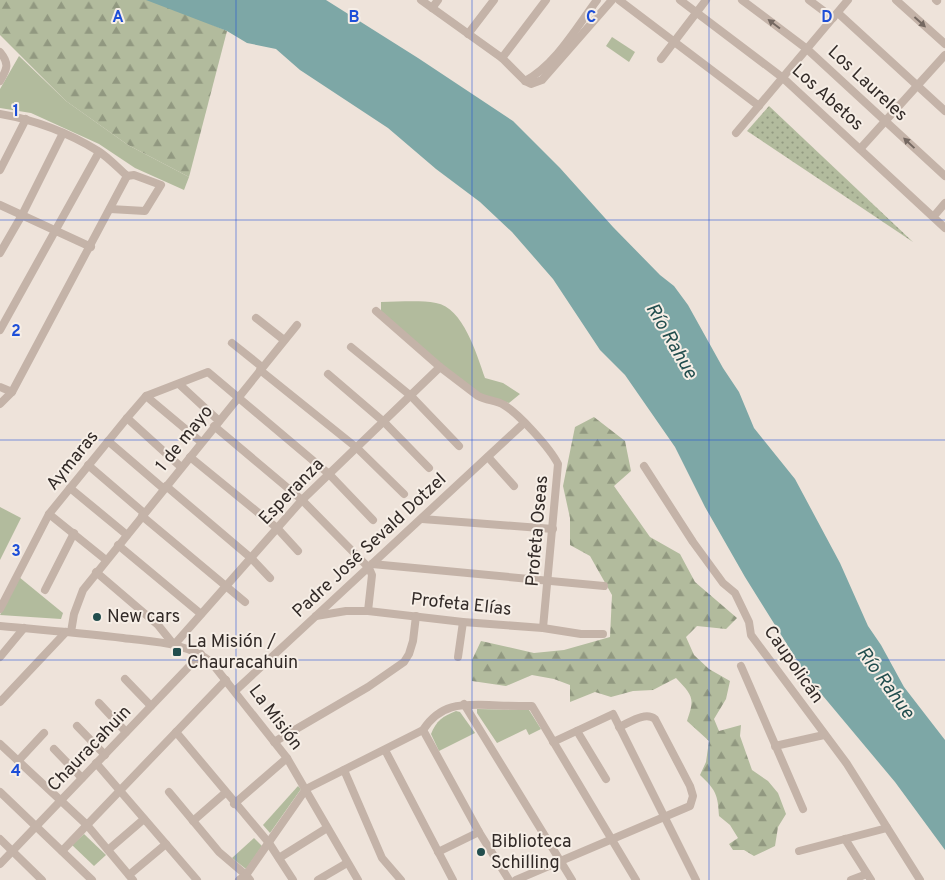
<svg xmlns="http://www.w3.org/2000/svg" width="945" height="880" font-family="Overpass,sans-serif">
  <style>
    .grass { fill: url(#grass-dots) }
    .forest { fill: url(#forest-firs) }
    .green { fill: #b2bb9d }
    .water { fill: #7da7a6 }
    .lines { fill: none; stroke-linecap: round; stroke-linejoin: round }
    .minor { stroke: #c4b3a8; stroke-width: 8 }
    .oneway { fill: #746861 }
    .grid { fill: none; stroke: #1d4ed8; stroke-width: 1; stroke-opacity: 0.55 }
    .poi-dot { fill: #224e4e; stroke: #f6eee6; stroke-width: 2 }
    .labels { text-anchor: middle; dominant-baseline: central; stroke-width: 4; stroke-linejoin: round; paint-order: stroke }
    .street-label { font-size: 18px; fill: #322a27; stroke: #f6eee6 }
    .poi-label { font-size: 18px; fill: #322a27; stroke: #f6eee6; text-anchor: start }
    .water-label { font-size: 19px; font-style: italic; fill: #224e4e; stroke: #f6eee6 }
    .grid-label { font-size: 16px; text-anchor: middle; font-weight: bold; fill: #1d4ed8; stroke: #f6eee6; stroke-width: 4; stroke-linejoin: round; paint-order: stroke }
  </style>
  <defs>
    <pattern id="grass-dots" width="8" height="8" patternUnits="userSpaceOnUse" patternTransform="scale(1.25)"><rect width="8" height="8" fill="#b2bb9d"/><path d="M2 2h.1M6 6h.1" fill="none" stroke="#919880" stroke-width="1.8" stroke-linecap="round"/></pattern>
    <pattern id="forest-firs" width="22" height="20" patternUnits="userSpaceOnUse" patternTransform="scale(1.25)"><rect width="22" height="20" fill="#b2bb9d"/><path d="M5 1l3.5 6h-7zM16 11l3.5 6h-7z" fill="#919880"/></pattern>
  </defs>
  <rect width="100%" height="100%" fill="#eee3da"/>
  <polygon class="grass" points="769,106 913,242 747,131"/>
  <g class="forest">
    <polygon points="0,0 154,0 227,31 189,177 128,145 66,101 0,35"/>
    <path d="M594 417 625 441 631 471 614 486 650 537 680 554 695 582 737 618 726 629 697 626 686 637 694 655 709 669 730 681 726 699 714 719 719 731 741 725 740 736 752 770 768 781 778 793 786 814 778 827 775 846 754 856 744 850H733L729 844 738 838 730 825 719 816C718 795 716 790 700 775L706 762 709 741 687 721C695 698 693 696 676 678L653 690 633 691 611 697 595 692 570 702V685L554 679 532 675 506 686 472 681V660L481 641 534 653 564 650 610 637 612 595 590 556 570 545V518L563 486 575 427Z"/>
  </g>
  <g class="green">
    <polygon points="612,37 635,52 629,62 606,46"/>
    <polygon points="19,56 66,101 128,145 189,177 184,190 135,168 99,144 31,113 0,108 0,89"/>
    <path d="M381 302C399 302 419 300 436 303 463 307 477 355 485 378L503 383 520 394 509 403 483 396 436 360 381 311Z"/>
    <polygon points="0,507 21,518 0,560"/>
    <polygon points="19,577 63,613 61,619 0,615"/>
    <polygon points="477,709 529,710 541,729 529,735 526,729 497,743 477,713"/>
    <path d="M456 711 460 712 475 733 439 751 431 734C436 721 443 716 456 711Z"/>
    <polygon points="298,786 301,789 270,833 263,825"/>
    <polygon points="84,834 106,855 94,866 72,845"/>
    <polygon points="254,838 262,846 246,869 232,858"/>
  </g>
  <polygon class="water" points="146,0 326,0 418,58 513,121 560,168 613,227 660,275 674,286 688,305 723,368 739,392 754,428 795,479 840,563 868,626 881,645 904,687 945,740 945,850 895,782 808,678 745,577 705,507 675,447 625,375 600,350 553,279 512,232 480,202 436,169 388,128 300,70 276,49 247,43 227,31"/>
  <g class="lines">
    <g class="minor">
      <polyline points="421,0 502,58 525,81 531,84 542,80 612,0"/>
      <polyline points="619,0 759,106"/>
      <polyline points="680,0 783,78 945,228"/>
      <polyline points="742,0 807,49 945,176"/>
      <polyline points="809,0 833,18"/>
      <polyline points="896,0 945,44"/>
      <polyline points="936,0 937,1"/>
      <polyline points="432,8 438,0"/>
      <polyline points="838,13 945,111"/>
      <polyline points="468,34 494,0"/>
      <path d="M0 52C10 64 7 69 0 81"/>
      <polyline points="502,58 546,0"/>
      <polyline points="661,59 706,0"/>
      <path d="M525 81C556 64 576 28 597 0"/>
      <path d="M0 114C35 120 67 132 98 151 108 157 118 168 127 176"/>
      <polyline points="736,133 848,0"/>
      <polyline points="860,149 945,55"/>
      <polyline points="0,170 26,119"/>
      <polyline points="0,205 91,247"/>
      <polyline points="110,209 145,211 161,185 134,175 127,176"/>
      <polyline points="934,216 945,203"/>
      <polyline points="0,253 22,215 63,133"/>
      <path d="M376 311 440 367 478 396C487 401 496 400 504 405 519 414 550 448 558 464L543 628"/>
      <polyline points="256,318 284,340"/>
      <polyline points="0,330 99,152"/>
      <polyline points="232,343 262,367"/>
      <polyline points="351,347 411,396 459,446"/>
      <polyline points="260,370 357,448 404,494"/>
      <polyline points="328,374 384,422 429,468"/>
      <polyline points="179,384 219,421"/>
      <polyline points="0,387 12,392"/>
      <polyline points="146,396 201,442"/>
      <polyline points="0,404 12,392 127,176"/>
      <polyline points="127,418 181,467"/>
      <polyline points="214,426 302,500 369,568 372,575 368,611"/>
      <polyline points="108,441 164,489"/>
      <polyline points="190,457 277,528 298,551"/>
      <polyline points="488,457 514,486"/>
      <polyline points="88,465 144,513"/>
      <polyline points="644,466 693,542 723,583 735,593 749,622 751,635 847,764 920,880"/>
      <polyline points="166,486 251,558 270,578"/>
      <polyline points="70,488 127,535"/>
      <polyline points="49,514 106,560"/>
      <polyline points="142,516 245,602"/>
      <polyline points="422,519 553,529"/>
      <polyline points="118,545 201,614"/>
      <polyline points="372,564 604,586"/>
      <polyline points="96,572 158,625 174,645"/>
      <polyline points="45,590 74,533"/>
      <polyline points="0,609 49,514 127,418 146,396 208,372 329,474 373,520"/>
      <polyline points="316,616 346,611 368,611 463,622 543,628 581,634 603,634"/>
      <path d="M0 626C41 630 82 633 123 638 153 642 187 642 211 662L287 758 358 880"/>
      <polyline points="71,632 74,614 83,590 297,325"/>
      <polyline points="174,645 302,500 440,367"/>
      <polyline points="0,657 24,628"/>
      <polyline points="458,657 463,622"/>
      <polyline points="741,666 803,809"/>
      <polyline points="125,679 151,706"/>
      <polyline points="235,691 524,423"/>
      <polyline points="0,702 66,632"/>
      <polyline points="99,703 126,732"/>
      <polyline points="464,704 572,880"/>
      <polyline points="77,726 105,755"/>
      <polyline points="423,730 479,832 509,880"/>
      <polyline points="577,731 606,779"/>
      <polyline points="176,732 269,843 293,880"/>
      <polyline points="274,742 368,687 404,662 409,654 413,641 416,616"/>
      <polyline points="553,742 613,714 696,880"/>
      <polyline points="0,744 87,825 133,880"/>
      <polyline points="775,746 824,735"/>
      <polyline points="54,749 82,778"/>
      <polyline points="385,750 453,880"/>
      <polyline points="18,761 44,733"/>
      <polyline points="96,763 197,880"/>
      <polyline points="344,770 382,858 401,880"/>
      <polyline points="0,792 92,880"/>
      <polyline points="169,792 219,852 246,875 250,880"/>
      <polyline points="234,804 287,758"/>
      <polyline points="193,821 225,793"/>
      <polyline points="0,839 42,880"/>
      <polyline points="845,839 871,880"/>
      <polyline points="108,850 144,819"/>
      <polyline points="62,851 226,680"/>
      <polyline points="799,851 887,828"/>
      <polyline points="438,852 479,832"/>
      <polyline points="279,858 327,828"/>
      <polyline points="0,864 201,654"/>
      <polyline points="129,875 166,844"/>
      <path d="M239 880 246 875 306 789 423 730C440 704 460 704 489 705 503 706 518 706 532 706L636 880"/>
      <polyline points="318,880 347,863"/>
      <path d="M516 880 690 806 693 796 690 786 655 719C645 711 629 723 619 727"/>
      <polyline points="851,880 867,874"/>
    </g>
  </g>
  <defs><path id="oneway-solid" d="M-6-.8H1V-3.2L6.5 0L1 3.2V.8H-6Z" transform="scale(1.25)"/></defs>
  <g class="oneway">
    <use href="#oneway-solid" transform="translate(920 22) rotate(42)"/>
    <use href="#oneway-solid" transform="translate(774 24) rotate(-143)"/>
    <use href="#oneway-solid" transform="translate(909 143) rotate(-137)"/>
  </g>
  <path class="grid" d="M236 0V880M472 0V880M709 0V880M0 220H945M0 440H945M0 660H945"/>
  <g class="poi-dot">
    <circle cx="97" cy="617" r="5"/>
    <rect x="172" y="647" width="10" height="10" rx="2.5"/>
    <circle cx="481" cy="852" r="5"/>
  </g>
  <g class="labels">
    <g class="street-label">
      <text transform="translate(867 84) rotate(43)">Los Laureles</text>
      <text transform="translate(827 98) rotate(42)">Los Abetos</text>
      <text transform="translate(185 439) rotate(-51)">1 de mayo</text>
      <text transform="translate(73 461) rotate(-51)">Aymaras</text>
      <text transform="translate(292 492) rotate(-46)">Esperanza</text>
      <text transform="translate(538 531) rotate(-85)">Profeta Oseas</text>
      <text transform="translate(370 546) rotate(-43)">Padre José Sevald Dotzel</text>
      <text transform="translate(461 605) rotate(6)">Profeta Elías</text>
      <text transform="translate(793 665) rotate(55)">Caupolicán</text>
      <text transform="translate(275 718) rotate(53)">La Misión</text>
      <text transform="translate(90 749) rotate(-46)">Chauracahuin</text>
    </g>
    <g class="poi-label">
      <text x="107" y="617">New cars</text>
      <text x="187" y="642">La Misión /<tspan x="187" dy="21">Chauracahuin</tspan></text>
      <text x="491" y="842">Biblioteca<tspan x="491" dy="21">Schilling</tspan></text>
    </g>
    <g class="water-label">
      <text transform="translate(671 341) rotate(60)">Río Rahue</text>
      <text transform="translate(885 683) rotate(54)">Río Rahue</text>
    </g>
  </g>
  <g class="grid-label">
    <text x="118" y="22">A</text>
    <text x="354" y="22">B</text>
    <text x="591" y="22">C</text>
    <text x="827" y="22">D</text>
    <text x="16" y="116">1</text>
    <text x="16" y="336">2</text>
    <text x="16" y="556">3</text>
    <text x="16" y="776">4</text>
  </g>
</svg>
